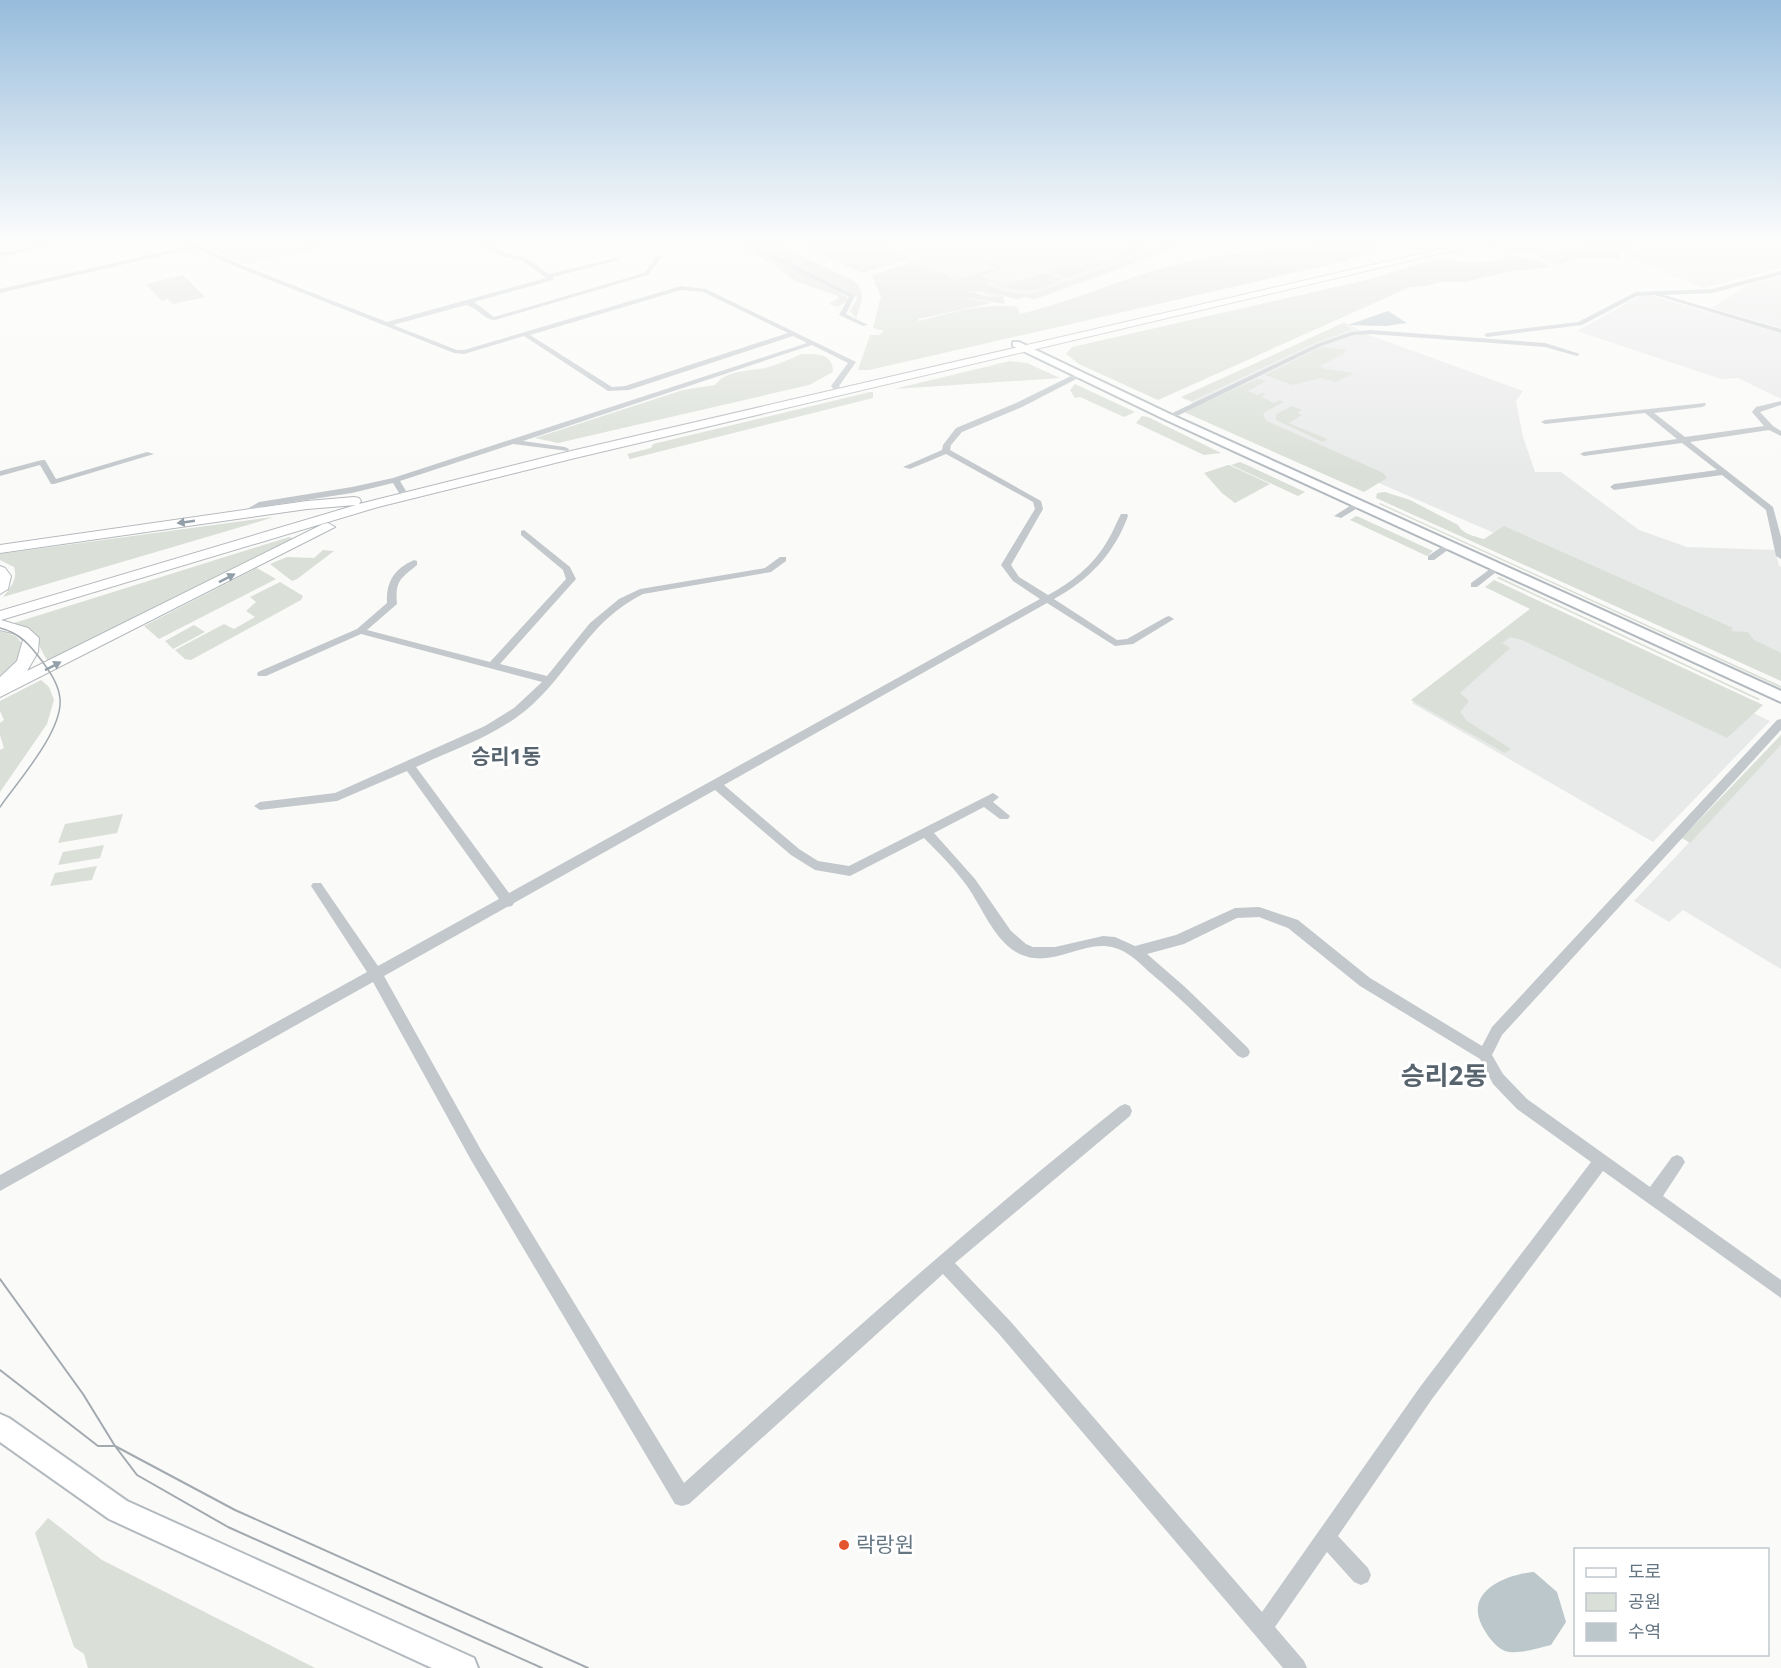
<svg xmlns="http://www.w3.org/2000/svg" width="1781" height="1668" viewBox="0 0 1781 1668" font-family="'Noto Sans','Noto Sans KR',sans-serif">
<rect width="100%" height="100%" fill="#fafaf8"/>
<path fill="#e8e9e9" d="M191,240H276L287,246L307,241L313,245L291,251L292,253L245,264Z
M855,240H1200L1034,300L1025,297L1018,300L1003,295L992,297L980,292L972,294Z
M1762,240L1781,247V268L1704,288L1626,257L1634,251L1668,241Z
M1781,276V328L1711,308L1748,285Z
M1641,295H1650L1781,333V399L1738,378L1721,379L1577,331Z
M1344,322L1372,336L1523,391L1516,401L1523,437L1535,472H1561L1639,530L1687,547L1775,550L1779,566L1781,567V657L1182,398Z
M1536,610L1770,721L1653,842L1412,703Z
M1781,745V969L1683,910L1669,922L1634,901Z"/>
<path fill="#dadfd7" d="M745,240H768L854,281C867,293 861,303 856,318L850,311L857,298L854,294Z
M790,240H872L870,242L909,259L862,273Z
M1176,240H1193L1034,299L1025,296L1017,299L982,291H964L992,297L1003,296L1005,304L922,291L874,280L872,275L914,261L956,280L995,268L972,258L970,254L1004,268L981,276L1004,286L1045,273L1061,279C1034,297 1015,291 988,281L984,283L1002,291L1029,295L1167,246Z
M1337,240H1396L1346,261L869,370H858L870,335H879L884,331L873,328L881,296L874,281L992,303L918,319V321C952,313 982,302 1017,307L1020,314C1079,300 1133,273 1192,261C1240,251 1289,252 1337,240Z
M1569,240H1580L1526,252L1480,247L1492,245L1539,247Z
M1604,240H1631L1629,242L1637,246L1619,254V259L1582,258L1556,265L1537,256Z
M736,244C756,244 826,286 847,297L848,300L838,307L831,305L830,303L839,298L836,295L797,282L773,264Z
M1136,246L1147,249L1067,278L1047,271L1070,264L1080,266L1088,263L1094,265L1122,255L1117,252Z
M1512,257L1536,259L1551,267L1506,272L1465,282H1440L1427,286L1410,287L1158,400L1079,364L1066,354L1072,347L1371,279L1423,263L1449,258C1468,267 1489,261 1512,257Z
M183,275L205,297L173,304L168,299L162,301L146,284Z
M1344,323L1351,330L1315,343L1192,401L1181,397Z
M1321,347L1346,350L1343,354L1320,366L1326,369L1354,373L1336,382L1321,378L1292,385L1265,375Z
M802,354C817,354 833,353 833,372L809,385L558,443L535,438L683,390L715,385C726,370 748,371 765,368C777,365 790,359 802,354Z
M1010,361L1027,363L1060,378L894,389Z
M1257,379L1266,381L1248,391L1257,395L1263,393L1266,394L1261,397L1274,403L1280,400L1284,402L1265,412L1263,415L1267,421L1383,473L1387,478L1364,492L1184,412Z
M1075,384L1135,412L1124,417L1080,397L1075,398L1070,390Z
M870,392H873V398L630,459L627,454L651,448L653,444Z
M1292,406L1302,410L1297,413L1302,415L1289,423L1327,439L1323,442L1276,420V414Z
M1142,416L1148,417L1221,453L1204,455L1136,423Z
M1240,462L1247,465L1305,492L1298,496L1231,465Z
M1228,465H1229L1270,484L1235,503L1222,493L1204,473Z
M1385,492L1410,500L1458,525C1462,534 1474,536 1484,539L1504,526L1733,628L1731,631L1748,632L1754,640L1781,653V681L1376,498L1377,493Z
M1380,503L1781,686V688L1379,504Z
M1356,516L1359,517L1433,551L1427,556L1350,520Z
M273,517L261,521L3,597C11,587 18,579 14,567L0,560V554Z
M289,537L292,538L289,541L49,662C31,638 46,633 11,624Z
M323,550L334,551L297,579L292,581L270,564L287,557L314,558Z
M257,568L276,579L159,639L144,626Z
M1499,577L1760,699L1758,700L1497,578Z
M1494,580L1763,705L1727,738L1522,640L1510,637L1502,643L1510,648L1460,693L1469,701L1460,712L1467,721L1511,749L1505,753L1411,700L1530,609L1485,587Z
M280,582L303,596L301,600L191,660L185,659L175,650L224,624L234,629L255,617L246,611L256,602L250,597Z
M194,625L205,632L173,649L165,641Z
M0,631L16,636L23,645L21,659L0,680Z
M41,680L49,687L54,700L47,724L0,792V750L4,748L0,735V723L4,720L0,711V701Z
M1781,735V745L1690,843L1682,838Z
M123,814L117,833L58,843L65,824Z
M104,845L100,858L58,865L63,852Z
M97,866L92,880L50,886L55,873Z
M48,1518L102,1560L315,1668H88L84,1654L74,1647L35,1533Z"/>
<path fill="#bbc7cb" d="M1388,311L1407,323L1386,326L1348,325Z
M1534,1572L1557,1592L1566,1622L1551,1645C1538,1648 1518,1655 1505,1651C1497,1648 1489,1638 1485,1631C1461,1594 1502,1575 1534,1572Z"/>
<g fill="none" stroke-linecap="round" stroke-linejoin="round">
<defs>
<path id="secondary" d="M1013,342H1019L1172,415L1781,691V702L1164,419L1013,346Z
M0,1414L9,1418L127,1501L474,1658L478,1668H432L109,1519L0,1442Z"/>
<path id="trunk" d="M1479,240H1497L571,459L378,507L1,620L28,628L39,638L38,652L27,671L323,524L328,523L335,527L0,697V677L17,661L23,640L16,634L0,630V611L356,505L307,509L0,553V545L307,501L354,497L359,498L361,501L359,504L571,451Z
M0,566L5,568L11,576L8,589L0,594Z"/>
</defs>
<use href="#secondary" stroke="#b3babf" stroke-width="4"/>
<use href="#trunk" stroke="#b4b9bd" stroke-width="2"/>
<path fill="#c3c8cc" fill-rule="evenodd" d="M63,240H75L0,257V253Z
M179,240H187L241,265L387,322L546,278L522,260L504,257L471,240H479L508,254L526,258L549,274L616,258L619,260L553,277V280L474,302L494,317L644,273L658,255L661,257L648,275L495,320C484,320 477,307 466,305L393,325L457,350H464L681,286L706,289L856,362L839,386L845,392L844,394H838L831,386L848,363L812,345L523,441L565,447L569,449L568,451L513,444L400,481L406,491L405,493H399L393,483L352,493L261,507L245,517L242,516V512L259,502L352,487L393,478L807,343L793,336L629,390L608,391L524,336L464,354L454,353L237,267L194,248L0,293V289L189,246ZM681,290L703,292L788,333L625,386L612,387L530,335Z
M331,240H342L296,253L293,251Z
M736,240H744L855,295L846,314L868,325L863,326L839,315L849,297Z
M1781,271V275L1712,293L1664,295L1781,329V333L1655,295L1637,296L1582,325L1487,337L1484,335L1487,333L1578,322L1636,292L1712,289Z
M1370,330L1545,343L1580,354L1577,356L1545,347L1370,334L1354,335L1321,346L1171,419L1164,417L1317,344L1351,332Z
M1077,373L1084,375L1022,407L962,432L951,445L950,450L1041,501L1043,509L1011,565L1019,577L1048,595C1072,582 1094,565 1108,540C1113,532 1116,523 1121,514H1127L1128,516C1114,554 1089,580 1054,599L1117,640L1127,639L1166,617L1169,616L1174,619L1133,644L1115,646L1047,603L724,785L799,849L818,861L849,866L993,793L999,797L993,802L1010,816L1008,819H1000L984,807L934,833L975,879L1011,931L1026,944L1033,947H1055L1103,936L1115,937L1135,946L1176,935L1235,908L1259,907L1298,920L1370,978L1482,1046L1492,1027L1777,720L1781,719V730L1502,1035L1492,1055L1503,1074L1527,1099L1650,1187L1672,1157L1677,1155L1682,1157L1685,1162L1682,1167L1663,1196L1781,1280V1298L1603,1171L1432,1399L1338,1536L1368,1568L1371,1575L1368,1582L1361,1585L1354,1582L1327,1552L1275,1627L1304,1661L1307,1668H1283L999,1334L943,1274L689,1504L682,1506L675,1504L471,1160L373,982L0,1191V1175L367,972L313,889L311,886L313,883H321L378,966L499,899L407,771L337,801L260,810L254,806L260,802L335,793L485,726L514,708L542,682L361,634L266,676H258L257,674L258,672L357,629L387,603C386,582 394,569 414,560L417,561V565C400,579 395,581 397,604L367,630L490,662L566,579L563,570L521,535V531L524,530L570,567L576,579L500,664L547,676L590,623L619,599L640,589L765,568L780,557H786V561L771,572L643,594C589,621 574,666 533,704C501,734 455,749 416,767L509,893L1040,599L1013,581L1001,565L1035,509L1033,502L946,454L910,469L903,467L942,450L943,445L956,428L1016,403ZM715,790L791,855L815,870L850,876L924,838C939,853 955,869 967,886C982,907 993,938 1016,952C1051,972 1082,938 1115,948C1127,951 1139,962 1148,971C1180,997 1209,1027 1238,1056L1243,1058L1248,1056L1250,1052L1248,1048L1185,987L1147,954L1184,944L1237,918L1259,917L1288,928L1360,986L1480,1059L1493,1084L1517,1109L1591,1162L1420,1387L1262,1612L1011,1322L955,1263L1130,1116L1132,1111L1130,1106L1125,1104L1120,1106C969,1226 827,1354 684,1483L481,1150L384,976L507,907L512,906L514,903Z
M1781,401V405L1760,412L1773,426L1781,431V436L1769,430L1690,442L1773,507L1781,537V559L1776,556L1766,510L1722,475L1614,490L1610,487L1614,484L1717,470L1682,443L1584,456L1580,454L1584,452L1677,439L1645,413L1545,424L1541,422L1545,420L1705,403L1706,405L1702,407L1654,413L1685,437L1764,426L1752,412L1756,407Z
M147,452L154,454L54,484H51L40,465L0,476V471L42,460H45L56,479Z
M1358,501L1362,504L1361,506L1341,518L1334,516Z
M1449,542L1453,545L1452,547L1434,560H1428V556Z
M1497,564L1500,565V569L1477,587H1471V583Z"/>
<use href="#secondary" fill="#fff" fill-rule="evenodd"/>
<use href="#trunk" fill="#fff" fill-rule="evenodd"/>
<path stroke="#a2aab0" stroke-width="1.5" d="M0,628C20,633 30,645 42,661C50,672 59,685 60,699C63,731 18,781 0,807"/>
<path stroke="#a2aab0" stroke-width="2" d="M0,1279L83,1394L115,1446L137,1475L228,1527L542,1668
M0,1370L98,1446H115L235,1510L588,1668"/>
</g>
<defs><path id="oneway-solid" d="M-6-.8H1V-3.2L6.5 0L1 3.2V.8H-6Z" transform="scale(1.5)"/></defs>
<g fill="#939fa8">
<use href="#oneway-solid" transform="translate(186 522) rotate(172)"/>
<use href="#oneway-solid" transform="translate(227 578) rotate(-27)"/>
<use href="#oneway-solid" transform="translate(53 666) rotate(-27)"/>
</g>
<linearGradient id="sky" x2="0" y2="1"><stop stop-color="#96bcdc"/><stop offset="0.51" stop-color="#fdfdfc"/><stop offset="1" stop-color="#fdfdfc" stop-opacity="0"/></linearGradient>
<rect width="1781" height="474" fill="url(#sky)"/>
<circle fill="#e4572e" stroke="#fff" stroke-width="2" cx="844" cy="1545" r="6"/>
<g text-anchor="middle" stroke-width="6" stroke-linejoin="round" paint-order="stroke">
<g font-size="21" font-weight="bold" fill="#57646e" stroke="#fff">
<text x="506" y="764">승리1동</text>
</g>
<g font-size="21" fill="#657683" stroke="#fff" text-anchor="start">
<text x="856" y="1552">락랑원</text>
</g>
<g font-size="26" font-weight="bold" fill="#57646e" stroke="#fff">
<text x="1444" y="1085">승리2동</text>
</g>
</g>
<rect x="1574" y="1548" width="195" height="108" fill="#ffffff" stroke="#c1c8cd" stroke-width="1.5"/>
<rect x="1586" y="1568" width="30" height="9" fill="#ffffff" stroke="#c1c8cd" stroke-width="1.5"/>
<text x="1628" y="1578" font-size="18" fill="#657683">도로</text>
<rect x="1586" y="1593" width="30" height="18" fill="#dadfd7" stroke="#c1c8cd" stroke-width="1.5"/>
<text x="1628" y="1608" font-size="18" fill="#657683">공원</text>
<rect x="1586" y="1623" width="30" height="18" fill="#bbc7cb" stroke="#c1c8cd" stroke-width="1.5"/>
<text x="1628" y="1638" font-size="18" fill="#657683">수역</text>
</svg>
